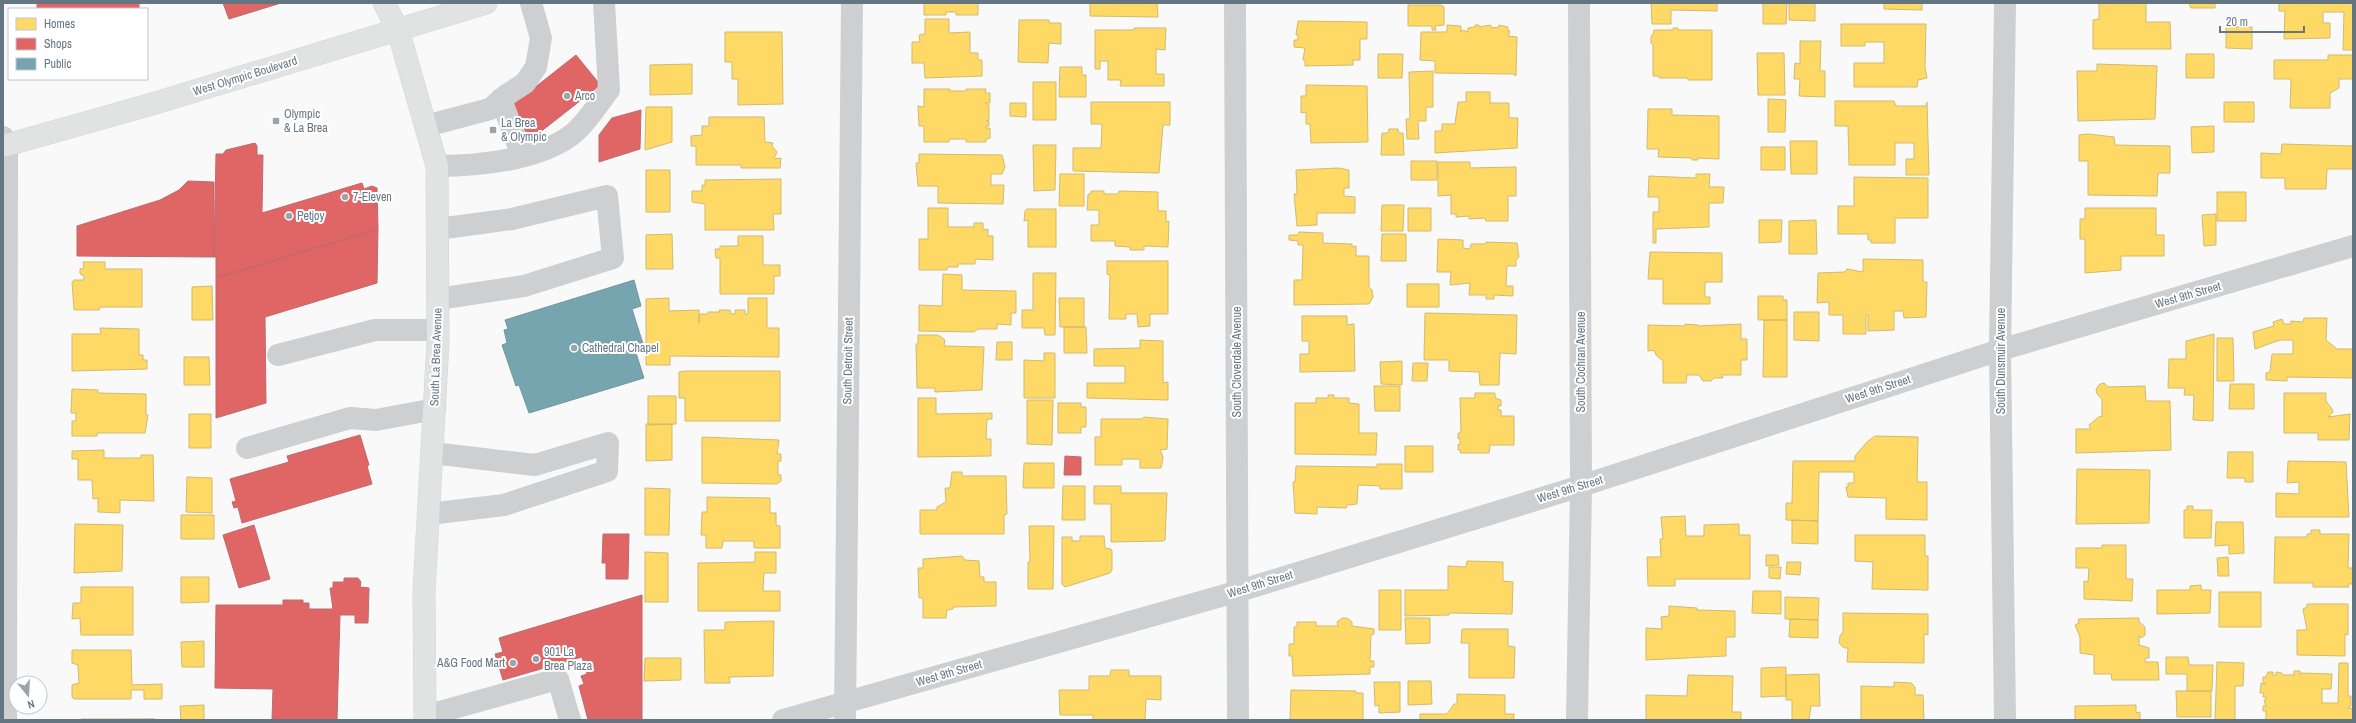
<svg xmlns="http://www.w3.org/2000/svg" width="2356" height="723" viewBox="0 0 2356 723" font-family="'Archivo Narrow',sans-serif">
<rect width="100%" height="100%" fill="#f9f9f9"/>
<path fill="#ffd966" stroke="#d1bb6f" d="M924,3H978V15H956V12H946V15H924Z
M1090,3H1157L1158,17L1090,16Z
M1651,3H1717V11L1671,10V24H1652Z
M1763,3H1787L1786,24H1763Z
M1789,3H1815V21L1789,20Z
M1884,3H1922V10L1884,9Z
M2099,3H2146V22H2170L2171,49H2093V20L2099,19Z
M2189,3H2215V8H2191Z
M2279,3H2353V50H2343L2344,12H2323V23H2330V38L2284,39L2285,11H2279Z
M1408,5H1441L1444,7V25L1435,26L1436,30H1432V26H1408Z
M925,19H949V33L970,32V53H978V60H982V76L925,78L924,63H912V42H920L919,35L925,34Z
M1019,20H1049V23H1061V44L1049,43L1048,63L1018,62Z
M1298,21L1367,22V39H1360V60H1353V65L1305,66V60H1303L1305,48L1294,47V40H1298V35H1296Z
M1841,24H1926L1925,67L1927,78L1918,80L1917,87H1854V63H1884V42H1865V46H1841Z
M1447,25L1461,26V32L1463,30L1468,32V28L1475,27V25H1479V27L1491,25V28L1499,27V25L1508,27V31H1510L1508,36L1517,37L1516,76L1513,74L1435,73V61L1420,60L1421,32H1447Z
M2226,27H2252V49L2226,48Z
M1134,28H1166L1165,50L1156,49V74H1164V86H1120L1121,80H1108V61H1100V69H1095V30H1134Z
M1673,28H1678V30H1712V80H1688V78H1659V76H1653V45L1651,43V36L1653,34L1654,30H1673Z
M725,32H782L783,104L738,105V79H732V62H725Z
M1800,41H1821L1820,71H1825V97L1799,96L1800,79H1794L1795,63L1800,64Z
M1757,53H1784L1785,95H1758Z
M1378,54H1403L1402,78H1378Z
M2186,54H2214V78H2186Z
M2328,55H2353V79H2339V88L2330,93V108H2290L2291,79H2274V60H2328Z
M692,64V94L650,95V65Z
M2097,64L2157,66L2155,119L2078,121L2077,71H2097Z
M1060,67H1082V75H1086V97H1059Z
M1433,71V107H1426V121H1418L1419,139H1407L1406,119H1410L1409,72Z
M1033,82H1056V120H1033Z
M1306,85L1367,86L1368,142L1311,143L1310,124H1306V112L1301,113V96H1306Z
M924,89H950V91H966V89H986L985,93H990V103H985L989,105V120L986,121H989V126H986V128H990V138L986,139V142H966V139H949V142H924V126H919L918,106L924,107Z
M1466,92H1490V103H1509V118H1518L1517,148L1435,153V131H1442V124H1455L1458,102H1466Z
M1768,99L1786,100L1785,132H1768Z
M1835,101H1894L1896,106H1926L1927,102L1929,175H1906V159H1914V143H1895V165H1849L1848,126H1835Z
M1091,102H1170V125H1163L1159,173L1073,171V148H1101L1102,124H1091Z
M2224,102H2254V122H2224Z
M1010,103H1026V117L1010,116Z
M646,107H672V142L645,150Z
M1648,109H1672V115L1719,116V159L1698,158V160H1692V158L1658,157L1659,149H1647Z
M709,117H764L765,142L773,143L772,146L777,152L774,159L781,158L780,168H741V165H696V146H691V136L702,135V126H709Z
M2214,126V152L2192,153L2191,127Z
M1389,129H1398L1399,133H1403L1404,155H1381L1382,133H1388Z
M2088,134L2114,137L2115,145L2170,146V173H2158L2157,196L2088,195V161H2079V135Z
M1790,141H1817V174H1791Z
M2282,144L2353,146V169H2327L2326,189H2285V178H2261V153L2281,154Z
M1033,145H1056L1055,190L1034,191Z
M1761,147H1785V170H1761Z
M919,154L1002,155L1005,167L1002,174H991V185H1004L1003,204L938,203V186H918L916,163H919Z
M1411,161H1437V180H1411Z
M1438,162H1470V168L1516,167V196H1508V221H1486L1485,218L1469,219V216L1456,217V214H1451V195L1438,196Z
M1338,168L1349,170V188H1344V196L1355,197V213H1317V225L1297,226L1294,194H1297L1296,170Z
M646,170H670V212H646Z
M1060,174H1084V206H1059Z
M1696,174H1710L1709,187H1724L1723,203H1709V227L1656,229V243H1653V212H1659V197H1648L1649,176L1696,178Z
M1854,177L1928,178V218H1895V243H1871V240H1868V234H1838V206H1854Z
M781,179V214H773L774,230H705V204L692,202V191H702V185H705V180Z
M1091,191H1104V194H1118L1119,191L1158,192V211H1166V222L1169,221L1168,247L1144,246V250H1130V247L1115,246V241H1091V225H1099V210H1087L1088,194H1091Z
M2217,192H2246V221H2217Z
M1382,205H1404L1403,231H1381Z
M928,208H948V227H974V223H983V230L988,229V236H993V260L975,259V264H958V267H947V270H919V239H928Z
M1408,208H1431V231H1408Z
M2085,208H2156V235H2164V256H2121V270L2085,273V239H2080V219H2085Z
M1027,209H1056V247H1028V220L1024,221L1025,211Z
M2216,214V245L2204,246L2202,215Z
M1759,220H1782L1781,242L1759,243Z
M1816,220L1817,254H1789V221Z
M1299,232L1323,233V243L1352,244V247L1356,246V256H1369V287L1372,290L1373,297L1369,304L1294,305V280H1302L1303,245H1298V241L1289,240V235H1298Z
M672,234L673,269H646V235Z
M1382,234H1406V261H1381Z
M738,236H763V265H780V276H774V294H720V258H716L715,249H720V246H738Z
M1438,239L1463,240V248L1470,249L1471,244H1486V242L1517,243L1519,257L1516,260V266H1507L1506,286H1513V296L1494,295V299H1486V295H1469L1470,283L1450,285L1451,272H1437Z
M1650,252L1722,253V282H1705V297H1710V304H1663V279H1648Z
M1863,259L1923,260V282H1927L1926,317L1904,318L1903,311H1894V330L1868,331V315H1866V334H1843V315H1829V302L1817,303L1818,273L1845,272L1847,269L1863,272Z
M1107,261H1168V314H1150V326L1138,327L1137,314H1126V319H1109L1110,275L1107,274Z
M83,262H105V269H142V307H100L99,310H74L72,282L74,280H84V276L80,274V269L84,268Z
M1033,273H1056L1055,335H1045L1044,328H1022V310H1033Z
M943,274L962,275V290L1016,291V313H1011V325L997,324V329H978L974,332L919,331V305L942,306Z
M1407,284H1439V307H1407Z
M212,286L213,320H192V287Z
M1758,296H1783V300H1787V320H1758Z
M669,298V311L699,310V323L700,314H708V312H720L719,310H730L731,314H735V310H745V314H748V298H767V328H779V357L670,356V365H646V299Z
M1059,298H1084V327H1060Z
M1794,312H1819V341L1794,340Z
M1425,313L1517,315L1516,354L1500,353L1499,385H1480L1479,372L1449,371V360H1424Z
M1302,316H1347V325L1354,324L1355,371L1300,372V354H1309V341H1302Z
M2304,318H2327L2326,340L2337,349H2353V378L2287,377V381L2266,380V373L2270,372L2272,354H2293V340H2280L2255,349L2253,332L2274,326L2273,322L2282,319L2284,324H2291V321L2303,322Z
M1764,320H1787V377H1763Z
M1685,324L1698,325V326L1741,324V339H1747V360H1741V375H1722L1723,378H1714L1711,381H1703L1699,375H1687L1686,383H1663V361L1656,355L1654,350L1648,351V325L1685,326Z
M1064,327H1086L1087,353H1064Z
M100,328L139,329V355H143V360H147V369L72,371V334H101Z
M2214,334L2213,421L2193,420L2194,395H2184L2185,388H2168L2169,359H2186V341Z
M918,335H938L945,340L944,346L984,347L982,390L935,392V388H917L916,344H918Z
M2217,338H2233L2234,381H2217Z
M1140,340L1163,341V383L1168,382V400L1087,398V383H1125V366H1094V349L1140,348Z
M997,342H1012V360H996Z
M1044,353H1055V398H1024V360L1044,361Z
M184,357H209L210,385H184Z
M1402,361V385L1381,384L1380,362Z
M1413,363H1428L1427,381H1412Z
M686,371H780V421H685V398H679V372Z
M2104,383L2108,387L2145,386L2146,401H2170L2171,450L2076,453V429H2091L2089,425L2100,416L2102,417V399L2097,394L2096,389L2100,384Z
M2230,384H2254V409H2229Z
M1374,386H1400V411H1375Z
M72,389L98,390V393L146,394V415H148L145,433H97V436H72V421H76V413H71Z
M1475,393H1495V398L1501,400V406H1498V410H1501V416H1514V445H1490L1489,453H1460L1461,450H1458V444L1460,445V438L1458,439V433H1461L1460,398H1475Z
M2284,393H2326V401L2332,409L2333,412L2328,417L2350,414L2349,440H2318V433H2284Z
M1328,395H1334V398H1349V403L1359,404V433H1377L1376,455L1295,454V403H1316V398H1328Z
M648,396H676V424L648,425Z
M918,398H936V414L992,413V419H987L986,439H991V456L918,457Z
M1027,400H1053L1052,445L1027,444Z
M1058,403H1081V407H1086V427H1081V433H1058Z
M189,414H211V448H189Z
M1144,417L1168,419L1167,449L1160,450L1163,457L1161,468H1140V459H1122V465H1095V437H1101V419H1142Z
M646,424H672V460L646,461Z
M1875,436L1918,437L1917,482H1927V520L1886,519V498L1848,497L1846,487H1848V483H1854V472H1819L1818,521L1786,520V503H1792L1793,461H1855V456L1867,442Z
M702,437L779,440L777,454H781V461H778V475H781V481L777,484L702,483Z
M1405,446H1433V472H1405Z
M104,450V458H141V455H153L154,501L120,500V513L98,512V498L93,499L92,480H78V459H72V451Z
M2228,452H2253V482H2245V478H2227Z
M2288,461L2346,462L2349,517H2276V493L2299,494V482L2287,483Z
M1024,463H1054V488H1023Z
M1377,464H1402V489H1380V486L1358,485L1357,504L1347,505L1346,508L1317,507V514L1295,513L1293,482H1295L1296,466L1377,467Z
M2077,469L2150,470L2149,523L2076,524Z
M952,472H962V476H1006L1007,514L1004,515V534H920V510H937V507L946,502L945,488H950Z
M187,477L212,478V513L186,512Z
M1063,486H1085V520H1062Z
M1094,486H1121V493H1167L1165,540L1163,541L1111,542V504H1094Z
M645,488L670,489L669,535H645Z
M707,497L770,498V513H776V525L780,526V548H754V541H723L722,548H706V535H701L702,512H707Z
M2187,506H2193V510H2212L2211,538H2184V510H2187Z
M181,515H214V539H181Z
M1685,516L1686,536H1704V525L1739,524V535H1750V579H1675V586H1648L1647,557H1661L1660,539H1663L1661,517Z
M1792,520L1818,521V544L1792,543Z
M2216,522H2243L2244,553L2229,554V545L2215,546Z
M75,524L123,525L122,571L74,573Z
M1029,526H1054L1053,589H1028V562H1030Z
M2311,530H2320V534H2349L2348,568H2353V584H2348L2349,587H2313V583H2274L2275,537H2307V534H2311Z
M1855,535H1925V556H1928V590L1872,589L1873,562L1855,561Z
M1080,536H1104L1105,548L1111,549L1112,551V570L1110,573L1065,587L1062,584V537H1072V541H1080Z
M2102,545H2126V579H2133L2132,601L2084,599V581L2088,582L2089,568H2076V548H2102Z
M645,552L668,553V602H645Z
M755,552H776V573H764L763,591H780V611H698V563L755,562Z
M1766,555H1778L1779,565L1766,566Z
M962,556L965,560L979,561L980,577H984V582H996V606L953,607V609L947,610L946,618H923V598H919L918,568H923V559Z
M2228,557L2229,576H2218L2217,558Z
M1467,561L1503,562V581L1513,582L1512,614L1449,613V615L1405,616V590H1448V566L1466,567Z
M1787,562H1801L1800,575L1786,574Z
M1769,567H1781L1780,579L1769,578Z
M181,577H209V602L181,603Z
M2201,585V590H2211L2210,613L2157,614V590H2190V586Z
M81,587H133V635H81L80,618L72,619L73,603H81Z
M1379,590H1401V630H1379Z
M1753,591H1781V614L1752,613Z
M2219,592H2261V627H2219Z
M1785,597L1819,598L1818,620L1785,619Z
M2307,604H2348V635L2345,634V656L2297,655V630H2307L2303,609L2307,607Z
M1669,606L1697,608V610L1735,611V637H1726V656L1646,660V628L1662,629L1661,617L1669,616Z
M1843,613L1928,614V635L1924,634V663L1847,662L1848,648H1844L1839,643L1840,636L1843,632Z
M1342,618H1347L1352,622V626L1374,629V634L1371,635L1370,661H1374V667H1370V674L1293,676L1292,656H1289V644H1294V627H1297V622H1316V626H1338L1337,622Z
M1405,618H1430V643L1406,644Z
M2139,618V622L2145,627V635L2141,638L2139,636V645L2149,648V658H2145V662H2158L2159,680H2112L2111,674H2094V655L2080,653V637L2075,625L2079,623L2078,619Z
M1790,619L1818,620V638L1789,637Z
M774,621L773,676L729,677L730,683H705L704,630H725V622Z
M1462,629H1508V646L1515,647L1514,678H1469V643H1461Z
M204,641V667H182L181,642Z
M72,650H131L132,685L162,684V699H144V690H131V699H74L72,697V685L79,683L78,665L72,663Z
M2166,657H2188L2189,665H2213L2212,691H2187V674H2166Z
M645,658H681V680L644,681Z
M2217,662L2244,663L2243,686H2235V720H2215Z
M2339,663H2348V696H2351V706L2348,708L2353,709V720H2263L2266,719V711H2263V706H2266L2264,700H2266V697H2263L2264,693H2260L2261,683L2266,684L2263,682V677H2266L2268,672H2273V675H2276V672L2282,673V675H2294V671H2300V675L2301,673L2332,674L2331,689H2322V703H2338Z
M1786,667V696L1761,697V668Z
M1111,670H1129V676H1161V700L1146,699L1145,720H1093V715H1060L1059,690H1089V676H1110Z
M1819,674L1820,706H1811L1809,720H1792V700H1786V675Z
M1688,675L1733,676L1732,712H1741V720H1646V695L1687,696Z
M1408,681H1431L1432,704L1408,705Z
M1374,682H1400V712L1379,713V705L1375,706Z
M1894,682L1911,683L1915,687V695H1923L1924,720H1861V686L1894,687Z
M1291,690L1356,691V693H1363V720H1290Z
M2176,691H2211V717H2177Z
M1457,694L1505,695V714H1514V720H1420V714H1447L1454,704H1457Z
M204,705V720H181L180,706Z
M2136,705V713L2140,712V720H2075V706Z
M81,719H155L81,720Z"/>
<path fill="#e06666" stroke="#bb6b6f" d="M37,3H139V9H37Z
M223,3H281L229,19Z
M576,55L598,82L599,86L534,137H530L510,111V107Z
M641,110L640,149L599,162V135L612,118Z
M255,143L257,146V155H263L262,213L362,183L364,189L372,186L377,188L378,229L216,278V257H214L216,154H223L226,150Z
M188,181L214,182V257L77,256V226L160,200L179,190Z
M378,229L377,283L265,317L266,403L216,418V278Z
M360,435L369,465L367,466L372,484L242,523L238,507L234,508L232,502L236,501L230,479L289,462L287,456Z
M1065,456L1081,457V475H1064Z
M254,525L270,579L239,588L223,535Z
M603,534H629L628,579H606V563H602Z
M344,578H358L361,582L360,587L369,588L368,623H355V615H340L337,720H272L273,689L215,688L216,605H283V600H303V603H309V609H333L330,588H333V582H344Z
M642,595V720H588L579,686L584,684L581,676L587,674L582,657L503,680L495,654L503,652L499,638Z"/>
<path fill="#76a5af" stroke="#7197a2" d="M634,280L641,306L632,309L644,347L635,350L644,378L529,413L519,385L516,386L502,345L507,343L504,330L508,329L505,320Z"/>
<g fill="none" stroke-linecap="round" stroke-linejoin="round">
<defs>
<path id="major" d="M384,3L398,30L437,166L438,342L424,591L425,720
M3,146L152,104L486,3"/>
</defs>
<use href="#major" stroke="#d5d6d7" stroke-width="23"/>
<path stroke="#cecfd0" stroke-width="22" d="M1235,3L1238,720
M501,99L522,156
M426,126L490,109L505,96L525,83L536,67L541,38L531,3
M3,137L7,145L6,720
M437,166C479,166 541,160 574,133C588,121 598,104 609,90L604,3
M438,229L512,219L607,196L613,258L524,286L438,299
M278,355L375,330H438
M247,448L350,418L376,420L435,409
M429,514L504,505L607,471L608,443L535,465L432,453
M425,716L558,679L570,720
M783,720L1239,591L1581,486L2000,350L2353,246
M845,720L852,3
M1577,720L1581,486L1579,3
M2005,720L2000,350L2005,3"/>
<use href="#major" stroke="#e1e2e2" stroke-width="22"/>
</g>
<g fill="#99a4ac" stroke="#fff" stroke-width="1.5">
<circle cx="567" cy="96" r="4"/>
<rect x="272" y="117" width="8" height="8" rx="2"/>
<rect x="489" y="126" width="8" height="8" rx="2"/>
<circle cx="345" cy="197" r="4"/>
<circle cx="289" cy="216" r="4"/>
<circle cx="574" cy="348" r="4"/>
<circle cx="536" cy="659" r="4"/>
<circle cx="513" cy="663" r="4"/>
</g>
<g text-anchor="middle" stroke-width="4" stroke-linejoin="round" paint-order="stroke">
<g font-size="12" fill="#657683" stroke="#fff">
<text transform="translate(245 76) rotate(-17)" y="4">West Olympic Boulevard</text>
<text transform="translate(2188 295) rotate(-16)" y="4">West 9th Street</text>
<text transform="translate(436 357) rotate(-88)" y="4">South La Brea Avenue</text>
<text transform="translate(848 361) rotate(-89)" y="4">South Detroit Street</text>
<text transform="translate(2001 361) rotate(-90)" y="4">South Dunsmuir Avenue</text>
<text transform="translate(1237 362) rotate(-90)" y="4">South Cloverdale Avenue</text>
<text transform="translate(1581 362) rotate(-90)" y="4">South Cochran Avenue</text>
<text transform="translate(1878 389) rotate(-18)" y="4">West 9th Street</text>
<text transform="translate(1570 489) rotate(-17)" y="4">West 9th Street</text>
<text transform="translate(1260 584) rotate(-17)" y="4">West 9th Street</text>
<text transform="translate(949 673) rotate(-16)" y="4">West 9th Street</text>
</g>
<g font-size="12" fill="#657683" stroke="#fff" text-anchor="start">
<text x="575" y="100">Arco</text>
<text x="284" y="118">Olympic<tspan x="284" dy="14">&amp; La Brea</tspan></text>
<text x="501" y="127">La Brea<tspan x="501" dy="14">&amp; Olympic</tspan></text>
<text x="353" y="201">7-Eleven</text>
<text x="297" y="220">Petjoy</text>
<text x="582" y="352">Cathedral Chapel</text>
<text x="544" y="656">901 La<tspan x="544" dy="14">Brea Plaza</tspan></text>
<text x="505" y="667" text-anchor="end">A&amp;G Food Mart</text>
</g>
</g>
<rect width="2356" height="723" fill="none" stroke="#657683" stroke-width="8"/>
<rect x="8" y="8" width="140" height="72" fill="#ffffff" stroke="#c1c8cd"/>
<rect x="16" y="18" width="20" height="12" fill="#ffd966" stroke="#c1c8cd"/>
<text x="44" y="28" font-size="12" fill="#657683">Homes</text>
<rect x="16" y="38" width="20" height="12" fill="#e06666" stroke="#c1c8cd"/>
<text x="44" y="48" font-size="12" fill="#657683">Shops</text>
<rect x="16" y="58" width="20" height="12" fill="#76a5af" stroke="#c1c8cd"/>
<text x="44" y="68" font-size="12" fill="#657683">Public</text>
<g transform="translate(28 695) rotate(162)"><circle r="19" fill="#ffffff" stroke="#c1c8cd"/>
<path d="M0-3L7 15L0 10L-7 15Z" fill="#99a4ac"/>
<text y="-6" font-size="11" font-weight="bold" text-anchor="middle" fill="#657683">N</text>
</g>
<path d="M2220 26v6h84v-6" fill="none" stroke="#657683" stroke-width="2"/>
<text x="2226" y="26" font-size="12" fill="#657683" stroke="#ffffff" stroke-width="3" paint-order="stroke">20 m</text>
</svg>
